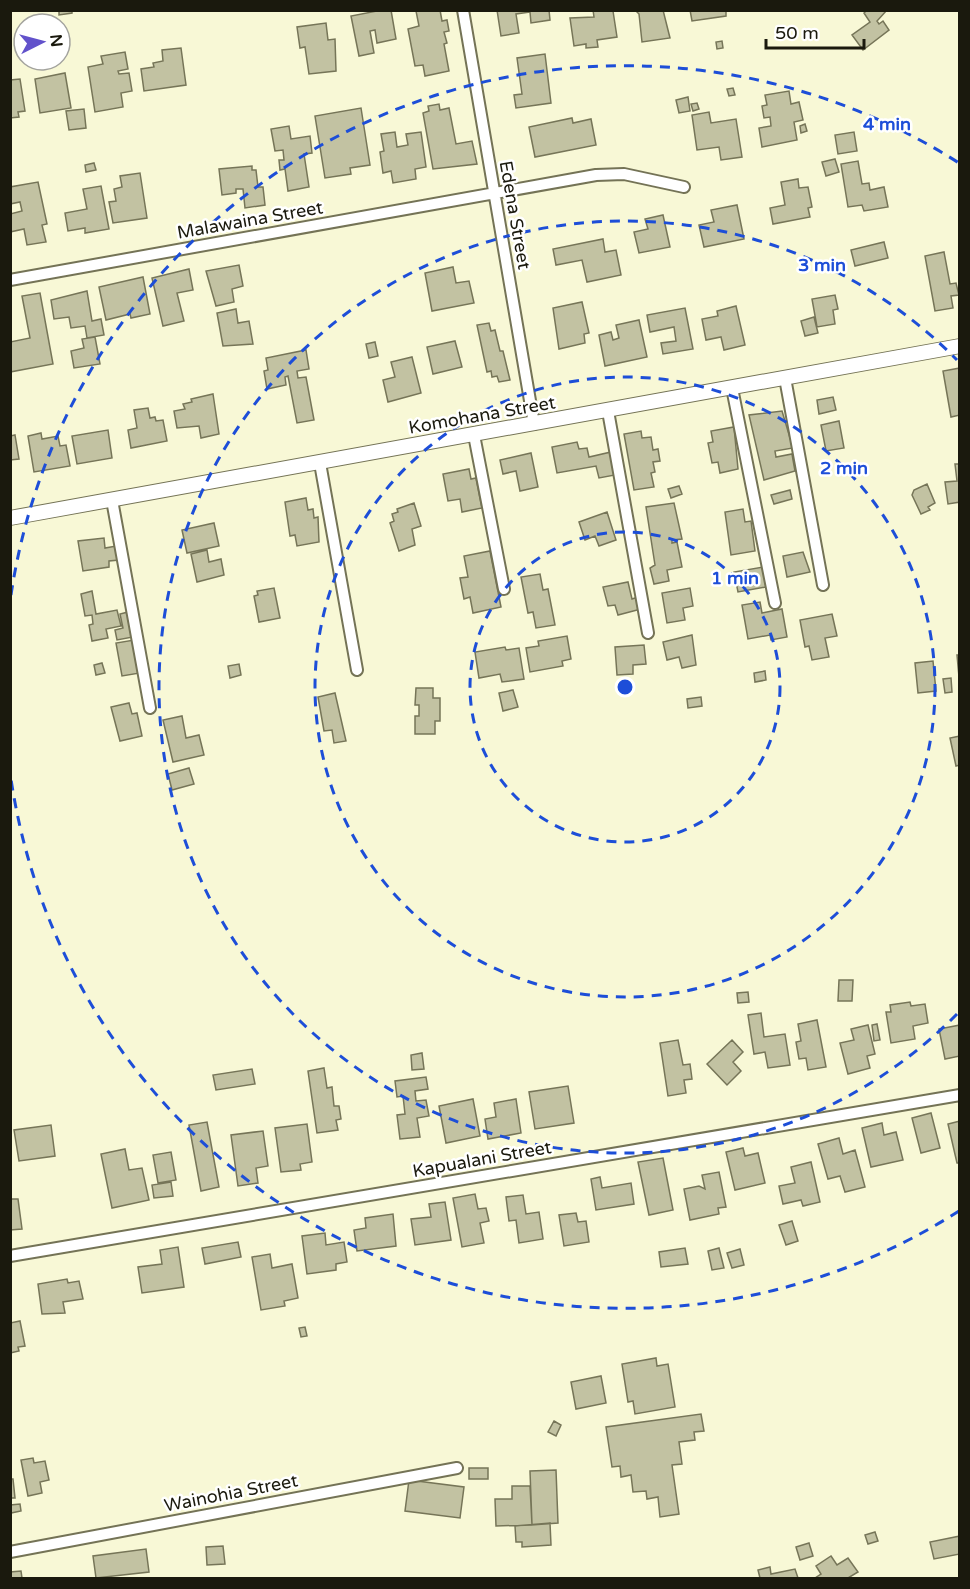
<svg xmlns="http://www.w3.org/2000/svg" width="970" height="1589" viewBox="0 0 970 1589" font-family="'Varela Round',sans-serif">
<rect width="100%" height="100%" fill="#f8f8d6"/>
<path fill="#c2c2a2" stroke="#767558" stroke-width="1.5" d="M59,10H72V13L59,15Z
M382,10H391L396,39L377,43L375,30L370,31L374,53L359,56L351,16Z
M440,10L442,21L447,20L449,31L444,32L447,43L444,44L449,71L425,76L423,65L415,66L408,29L419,26L416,11Z
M497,10H549L550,20L531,23L530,12L516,14L519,33L501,36Z
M593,10H615L613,11L617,37L597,40L598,47L586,48V44L574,46L570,18L594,17Z
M635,10H663L670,38L642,42L639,14Z
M690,10H726V16L692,21Z
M867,10H887L877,21L879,24L883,21L889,30L863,50L852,35L870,22L864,13Z
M326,23L328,40L335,39L336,71L309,74L305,47L300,48L297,27Z
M722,41L723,48L717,49L716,42Z
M181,48L186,85L144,91L141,69L154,67L153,63L163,61L162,50Z
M125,52L128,69L118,71L119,74L129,73L132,91L121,93L123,107L95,112L88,67L103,64L101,56Z
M545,54L551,103L516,108L514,95L522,94L517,58Z
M65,73L71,108L40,113L35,79Z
M20,79L25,111L18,112L19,117L10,118V80Z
M733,88L735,95L729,96L727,89Z
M789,91L791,104L799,102L803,120L794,122L797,140L762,147L759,128L771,126L770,117L764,118L762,106L767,105L765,95Z
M688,97L690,111L679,113L676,100Z
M697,103L699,109L693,111L691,104Z
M439,104L440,110L449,108L456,144L472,141L477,164L433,169L423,113L429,111L428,106Z
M361,108L370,165L350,168L351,174L325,178L315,116Z
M84,109L86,128L69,130L66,111Z
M709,112L711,123L736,119L742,157L721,160L719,147L697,150L692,115Z
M572,118L573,123L591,119L596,145L535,157L529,127Z
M805,124L807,131L801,133L800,126Z
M289,126L291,139L310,136L312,153L304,154L309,187L288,191L285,169L280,170L279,160H284L283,150L275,151L271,129Z
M395,132L397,147L408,145L406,134L421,132L426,167L415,169L416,179L393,183L391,171L383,173L380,152L384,151L381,134Z
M854,132L857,151L838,154L835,135Z
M835,159L839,172L826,176L822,162Z
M858,161L862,184L869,183L870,190L884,187L888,207L864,211L862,205L848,207L841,164Z
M94,163L96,170L86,172L85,165Z
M252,166V170H256L258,187H263L265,205L245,208L243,189H236V193L222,195L219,169Z
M140,173L147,218L113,223L109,202L116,201L114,189L122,187L120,176Z
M798,179L799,188L808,187L812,207L808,208L810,217L773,224L770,208L785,205L781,182Z
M38,182L47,224L42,225L46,242L27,245L24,229L10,232V214L22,211L20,202L10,204V187Z
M101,186L109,229L85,233V228L68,231L65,213L87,209L83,189Z
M737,205L744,239L704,247L699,225L714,222L711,210Z
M663,215L670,247L639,253L634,232L648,229L645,219Z
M603,239L605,252L616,250L621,275L587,282L582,260L556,265L553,249Z
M884,242L888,258L855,266L851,250Z
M944,252L950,284L956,283L959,295L951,296L953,308L935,311L925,256Z
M239,265L243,286L232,289L234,302L216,306L206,271Z
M453,267L456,283L469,281L474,303L432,311L425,273Z
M189,269L193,290L177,293L184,321L163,326L152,278Z
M143,277L150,314L131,318L130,314L106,320L99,287Z
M87,291L92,321L101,319L104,335L87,338L85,326L71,328L69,317L54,319L51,300Z
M40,293L53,364L10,372V342L30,338L22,296Z
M835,295L838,309L833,310L835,324L817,327L812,299Z
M582,302L589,333L584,334L585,343L559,349L553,308Z
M736,306L745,345L724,350L721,337L706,340L702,319L718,316L717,311Z
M685,308L693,349L663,354L661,343L676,341L674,327L650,332L647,315Z
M236,309L238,323L249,321L253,344L223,346L217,313Z
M814,317L818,333L805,336L801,321Z
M639,320L647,357L605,366L599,335L611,332L613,340L619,338L616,325Z
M489,323L491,331L495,330L500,351H503L510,380L499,382L497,376L492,377L491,371L487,372L477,325Z
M95,337L100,364L74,368L71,351L84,348L82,339Z
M455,341L462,367L433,374L427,347Z
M375,342L378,356L369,358L366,344Z
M306,350L309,369L297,371L298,378L306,377L314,420L297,423L288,376L285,377L286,385L267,389L264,371L268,370L266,358Z
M412,357L421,393L388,402L383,380L395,377L391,362Z
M960,368V415L951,417L943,371Z
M213,394L219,434L201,438L199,426L177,428L174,411L185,409L183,404L192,402L191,399Z
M833,397L836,410L819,414L817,400Z
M148,408L150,418L155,417L156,421L163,420L167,441L131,448L128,430L137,428L134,410Z
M782,411L793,448L775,451L776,457L792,454L795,471L764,480L749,415Z
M839,421L844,448L826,451L821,425Z
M734,427L738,469L720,473L718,462L712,463L708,443L713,442L711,431Z
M108,430L112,458L77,464L72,436Z
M641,431L642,438L651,437L653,450L658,449L660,461L653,462L655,472L651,473L654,487L634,490L624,434Z
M41,433L42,439L58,436L60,446L66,445L70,466L34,472L28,436Z
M15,435L19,459L10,460V436Z
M577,442L579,449L587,448L589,457L611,452L615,475L599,478L596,466L557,473L552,447Z
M531,453L538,487L520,491L516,471L503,474L500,460Z
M955,464H960V502L948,504L945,482L957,481Z
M469,469L471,479L476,478L482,508L462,512L460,499L448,501L443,474Z
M927,484L935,503L928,507L930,510L921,514L912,495L914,490Z
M679,486L682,494L671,498L668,489Z
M790,490L792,499L774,504L771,495Z
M306,498L308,510L313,509L314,518L318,517L319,542L297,546L295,535L290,536L285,502Z
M414,503L421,526L412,529L415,545L399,551L390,523L394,521L392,514L398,512L397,509Z
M674,503L682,539L672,540V543L677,542L682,567L667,570L669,581L654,584L650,568L655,565L646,507Z
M743,509L745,522L751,521L755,551L731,555L725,512Z
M607,512L616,540L599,546L595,536L585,540L579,522Z
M214,523L219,546L187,553L182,530Z
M104,538L105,548L116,546L119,560L109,561V567L83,571L78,541Z
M207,550L209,562L221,559L224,575L197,582L191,554Z
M490,551L501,607L473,613L470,597L464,599L460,578L468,577L464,556Z
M803,552L810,572L787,577L783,556Z
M763,567L766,587L738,592L734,572Z
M540,574L543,590L548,589L555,625L536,628L533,612L528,613L521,577Z
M628,582L632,599L638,597L641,609L618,615L615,605L608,606L603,587Z
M274,588L280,618L259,622L254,596L258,595L257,591Z
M690,588L693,606L683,608L685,620L667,623L662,593Z
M92,591L96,614L117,610L121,626L106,629L108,638L92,641L89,625L93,624L92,615L85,616L81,594Z
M760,602L762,613L782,609L787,637L771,640L770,635L748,639L742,605Z
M128,612L133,637L117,640L115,630L123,628L120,614Z
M832,614L837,636L825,638L829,657L812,660L809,646L805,647L800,620Z
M692,635L696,665L682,668L679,657L667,660L663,642Z
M567,636L571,659L562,661L563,666L530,672L526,648L539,646L538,641Z
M134,640L140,673L122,676L116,643Z
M644,645L646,664L633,665V674L617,675L615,647Z
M505,647L506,650L519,648L524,679L502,682L500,674L479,678L475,652Z
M957,655H960V688Z
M933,661L936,691L918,693L915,663Z
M102,663L105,673L96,675L94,665Z
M239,664L241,675L230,678L228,666Z
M765,671L766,680L755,682L754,673Z
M951,678L952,692L945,693L943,679Z
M416,688H433V698H440V721H435V734H415V716H419V705H415Z
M513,690L518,707L503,711L499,693Z
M335,693L346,741L334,743L332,730L324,731L318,697Z
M701,697L702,706L688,708L687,699Z
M129,703L132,714L137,713L142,736L120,741L111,707Z
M182,716L186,738L199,735L204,755L173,762L163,720Z
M960,736V765L956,766L950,738Z
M189,768L194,784L172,790L168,774Z
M839,980H853L852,1001H838Z
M748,992L749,1002L738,1003L737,993Z
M910,1002L911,1006L925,1004L928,1023L913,1026L915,1039L891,1043L886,1012H891L890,1005Z
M761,1013L764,1037L785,1034L790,1065L768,1068L765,1052L754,1054L748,1015Z
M817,1020L826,1067L808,1070L806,1058L799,1059L796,1042L801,1041L798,1024Z
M877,1024L880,1040L874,1041L872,1025Z
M868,1025L875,1054L867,1056L870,1068L848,1074L840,1043L854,1040L851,1029Z
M960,1025V1056L945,1059L939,1029Z
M678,1040L683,1065L690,1064L692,1079L684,1080L686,1093L668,1096L660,1043Z
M732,1040L743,1052L733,1062L741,1071L727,1085L707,1064Z
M422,1053L424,1069L412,1070L411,1055Z
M324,1068L327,1088L332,1087L334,1106H339L341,1119L336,1120L338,1130L317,1133L308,1071Z
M252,1069L255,1084L216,1090L213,1075Z
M426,1077L428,1089L415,1091L416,1101L426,1100L429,1116L417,1118L420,1137L400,1139L397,1115L405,1114L403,1096L397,1097L395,1081Z
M568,1086L574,1123L535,1129L529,1092Z
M473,1099L480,1136L446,1143L439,1106Z
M516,1099L521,1133L488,1139L485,1119L496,1117L494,1103Z
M931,1113L940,1148L921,1153L912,1118Z
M960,1121V1163H957L948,1124Z
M207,1122L219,1187L201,1191L189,1125Z
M882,1123L884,1135L896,1132L903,1160L871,1167L862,1128Z
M307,1124L312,1162L300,1164L301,1170L281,1172L275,1128Z
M51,1125L55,1156L19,1161L14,1130Z
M263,1131L268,1166L256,1168L258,1183L238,1186L231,1135Z
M839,1138L843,1154L855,1150L865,1187L845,1192L840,1176L828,1179L818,1144Z
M743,1148L745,1156L758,1153L765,1183L735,1190L726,1152Z
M125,1149L129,1170L142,1168L149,1200L112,1208L101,1154Z
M171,1152L176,1180L158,1183L153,1155Z
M663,1158L673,1210L649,1215L638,1162Z
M811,1162L820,1202L803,1206L801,1200L783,1204L779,1186L795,1183L791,1167Z
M719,1172L726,1207L718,1208L719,1214L690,1220L684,1189L699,1186L705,1189L702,1175Z
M600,1177L602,1188L631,1183L634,1204L596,1210L591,1179Z
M171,1182L173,1196L154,1198L152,1185Z
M475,1194L478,1209L486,1208L489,1221L480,1223L484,1243L462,1247L453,1198Z
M523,1195L526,1214L539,1212L543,1239L519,1243L516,1220L509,1221L506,1197Z
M10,1199H18L22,1229L10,1230Z
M445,1202L451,1240L415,1245L411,1219L431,1217L429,1204Z
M576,1213L578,1222L586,1221L589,1242L564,1246L559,1215Z
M393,1214L396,1246L357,1251L354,1230L366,1228L365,1218Z
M792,1221L798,1241L786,1245L779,1225Z
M325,1233L326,1245L344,1242L347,1262L336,1264V1270L307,1274L302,1236Z
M238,1242L241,1257L205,1264L202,1248Z
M178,1247L184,1287L142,1293L138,1267L162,1264L160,1250Z
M685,1248L688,1264L661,1267L659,1252Z
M719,1248L724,1268L712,1270L708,1251Z
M740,1249L744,1265L732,1268L727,1253Z
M270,1254L272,1268L292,1264L298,1298L284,1301L285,1306L261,1310L252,1257Z
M67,1279L68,1283L79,1281L83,1299L63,1302L65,1313L42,1314L38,1284Z
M20,1321L25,1346L18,1347L19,1351L10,1353V1323Z
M305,1327L307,1336L301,1337L299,1328Z
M656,1358L657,1366L668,1364L675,1407L635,1414L633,1401L628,1402L622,1364Z
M601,1376L606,1403L576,1409L571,1382Z
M701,1414L704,1431L694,1432L695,1440L679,1442L682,1464L672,1465L679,1514L660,1517L658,1497L647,1499L646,1491L633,1492L631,1475L621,1477L620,1466L612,1467L606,1427Z
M554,1421L561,1425L556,1436L548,1432Z
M33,1458L34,1463L45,1461L49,1480L40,1482L42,1493L28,1496L21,1460Z
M469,1468H488V1479H469Z
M556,1470L558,1523L532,1525L530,1471Z
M10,1479H13L15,1498H10Z
M409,1480L464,1487L460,1518L405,1511Z
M512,1486H530L532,1525L496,1526L495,1499H512Z
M20,1504L21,1511L11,1513L10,1505Z
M550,1523L551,1545L522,1547V1542H516L515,1526Z
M875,1532L878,1541L868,1544L865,1535Z
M960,1536V1554L934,1559L930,1542Z
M809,1543L813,1556L800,1560L796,1547Z
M223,1546L225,1564L207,1565L206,1547Z
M146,1549L149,1572L96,1578L93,1556Z
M831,1556L837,1565L848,1558L858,1572L848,1578H815L821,1574L816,1566Z
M770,1567L771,1574L795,1569L798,1578H760L758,1570Z
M21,1571L22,1578H10V1572Z"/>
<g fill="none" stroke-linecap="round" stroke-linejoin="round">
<defs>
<path id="minor" d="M463,10L534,424
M10,280L596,175L624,174L684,187
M785,378L823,585
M732,388L775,603
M608,411L648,633
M474,435L504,589
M320,463L357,670
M112,500L150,708
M10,1256L960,1095
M10,1552L457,1468"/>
<path id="tertiary" d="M10,518L960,346"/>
</defs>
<use href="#minor" stroke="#747356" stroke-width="14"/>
<use href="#tertiary" stroke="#747356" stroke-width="16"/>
<use href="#minor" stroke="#fff" stroke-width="10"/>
<use href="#tertiary" stroke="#fff" stroke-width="14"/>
</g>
<g fill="none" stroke="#1d4ed8" stroke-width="3" stroke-dasharray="10 8">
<circle cx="625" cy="687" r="155"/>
<circle cx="625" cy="687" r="310"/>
<path d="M957 1014A466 466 0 1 1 957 360"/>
<path d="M959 1211A621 621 0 0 1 11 779M11 595A621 621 0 0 1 959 163"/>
</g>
<g text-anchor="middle" stroke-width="5" stroke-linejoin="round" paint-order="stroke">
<g font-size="18" fill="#1a190d" stroke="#fff">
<text transform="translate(515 215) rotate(80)" y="6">Edena Street</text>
<text transform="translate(250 220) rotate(-10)" y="6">Malawaina Street</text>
<text transform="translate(482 415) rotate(-10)" y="6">Komohana Street</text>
<text transform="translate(482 1159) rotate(-10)" y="6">Kapualani Street</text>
<text transform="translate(231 1493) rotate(-11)" y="6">Wainohia Street</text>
</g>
</g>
<circle cx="625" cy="687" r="9" fill="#1d4ed8" stroke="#fff" stroke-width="3"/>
<g font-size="18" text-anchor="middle" font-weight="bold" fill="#1d4ed8" stroke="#fff" stroke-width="5" stroke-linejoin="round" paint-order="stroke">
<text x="887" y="130">4 min</text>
<text x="822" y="271">3 min</text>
<text x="844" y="474">2 min</text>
<text x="735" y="584">1 min</text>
</g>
<rect width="970" height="1589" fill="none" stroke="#1a190d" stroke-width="24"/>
<g transform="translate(42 42) rotate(84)"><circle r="28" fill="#ffffff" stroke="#a3a39e" stroke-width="1.5"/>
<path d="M0-4.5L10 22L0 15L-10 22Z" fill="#6252cb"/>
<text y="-9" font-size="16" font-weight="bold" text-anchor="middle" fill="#1a190d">N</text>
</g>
<path d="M766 39v9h98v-9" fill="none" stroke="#1a190d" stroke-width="3"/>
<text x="775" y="39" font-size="18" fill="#1a190d" stroke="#ffffff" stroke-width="4.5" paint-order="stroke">50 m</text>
</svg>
